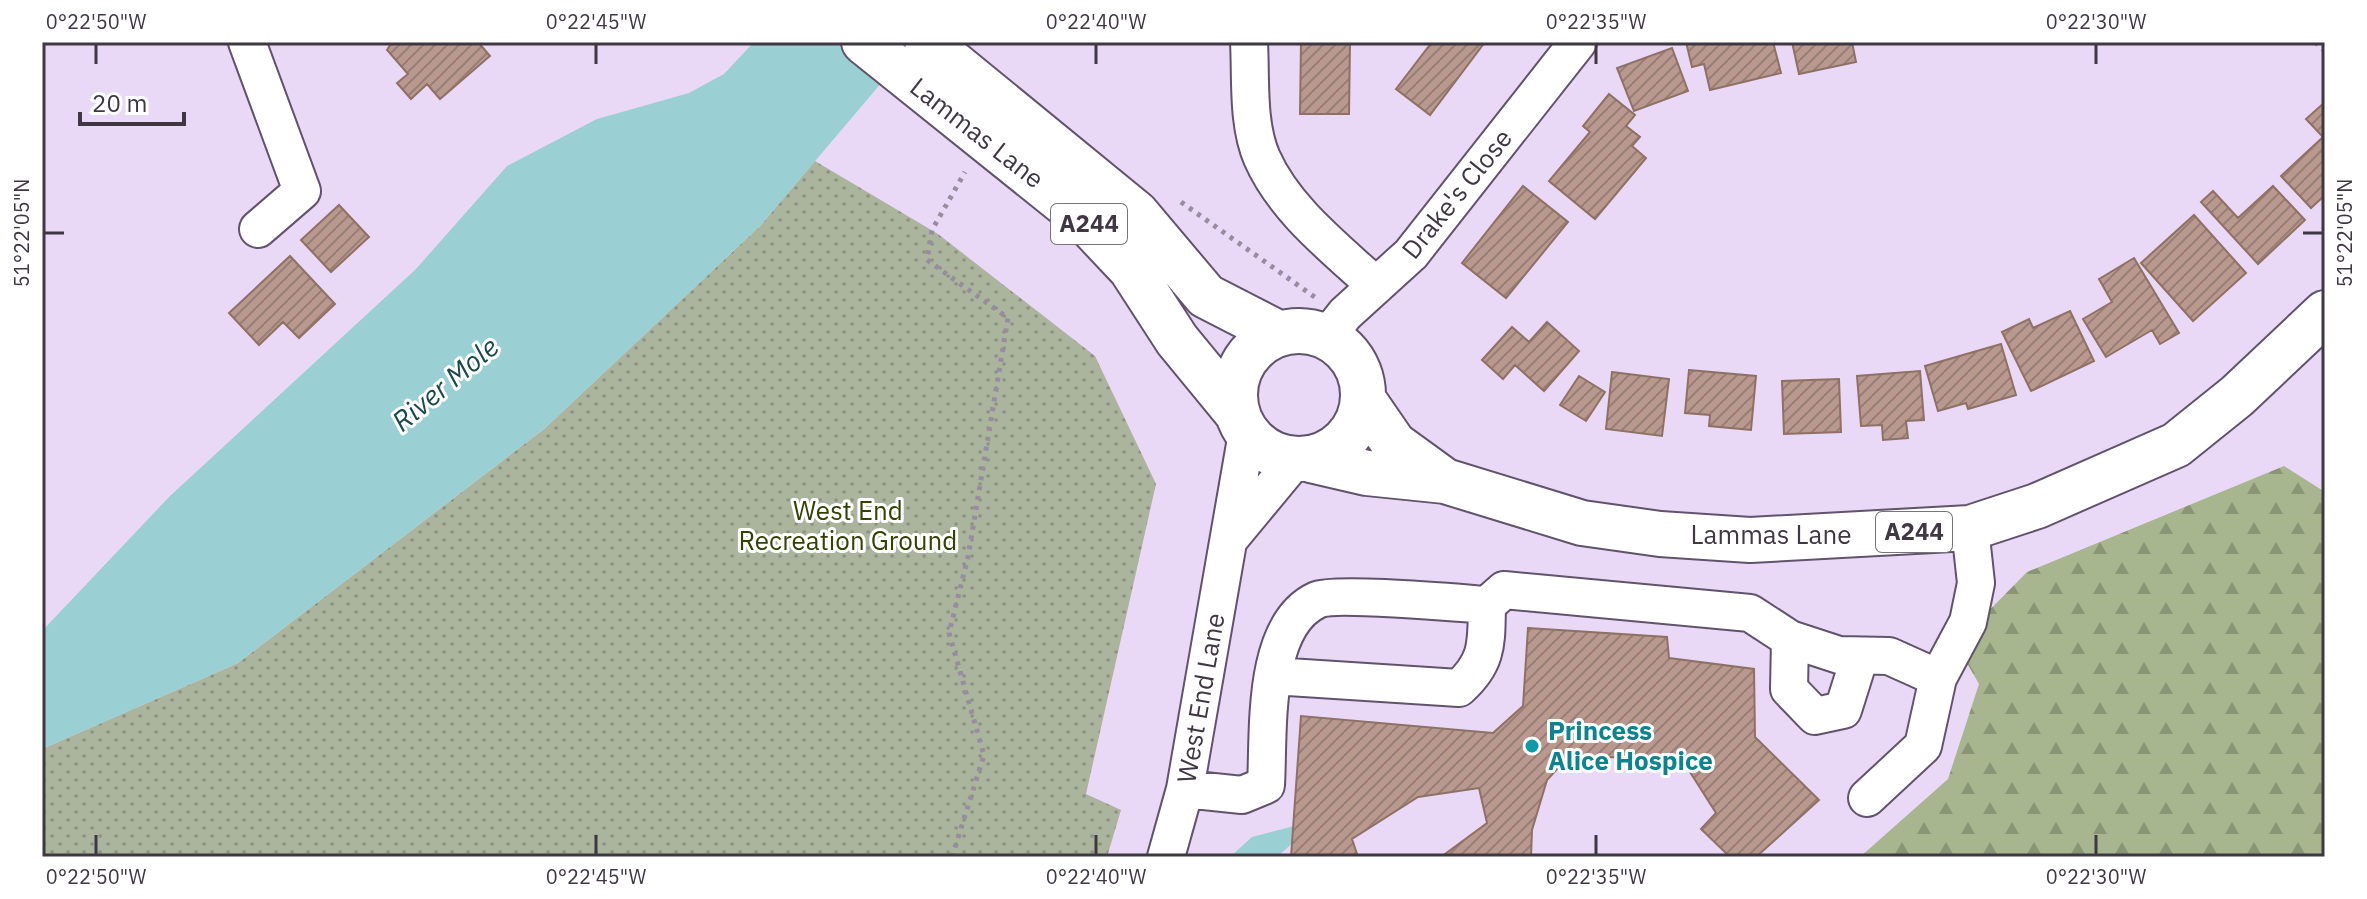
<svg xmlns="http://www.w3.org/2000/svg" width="2367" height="899" viewBox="0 0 2367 899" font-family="'IBM Plex Sans',sans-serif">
<defs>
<pattern id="forest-firs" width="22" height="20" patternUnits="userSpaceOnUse" patternTransform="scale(2)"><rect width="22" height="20" fill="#a8b68f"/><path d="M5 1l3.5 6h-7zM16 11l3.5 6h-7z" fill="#8a9576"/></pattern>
<pattern id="park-dots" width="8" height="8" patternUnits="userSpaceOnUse" patternTransform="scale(2)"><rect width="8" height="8" fill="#abb49c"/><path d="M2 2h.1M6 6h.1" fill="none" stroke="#8d9381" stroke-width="1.8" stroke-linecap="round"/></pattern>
<pattern id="building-hatch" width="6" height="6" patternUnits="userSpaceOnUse" patternTransform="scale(2)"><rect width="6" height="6" fill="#b9998e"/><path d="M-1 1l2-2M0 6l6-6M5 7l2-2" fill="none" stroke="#987e76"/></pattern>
</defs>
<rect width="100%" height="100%" fill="#e9d9f6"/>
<path fill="url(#forest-firs)" d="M2284,466L2325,492V857H1860L1948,779L1979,684L1956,644L2027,572Z"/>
<path fill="url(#park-dots)" d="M815,161L938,234L1095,356L1156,484L1086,794L1121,810L1107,857H42V749L238,663L544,429L761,225Z"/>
<path fill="#9ad0d3" d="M754,42H916L761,225L544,429L238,663L42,749V631L170,496L416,269L507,166L597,119L689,93L724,74Z
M1294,826L1296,840L1277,857H1230L1252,837Z"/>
<path fill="url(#building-hatch)" stroke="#8e7065" stroke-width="2" d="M392,42H478L490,56L440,99L427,84L411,99L397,83L408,74L387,50Z
M1301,42H1350L1349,114H1300Z
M1432,42H1485L1430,115L1396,89Z
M1686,42H1773L1781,73L1710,90L1704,64L1692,67Z
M1792,42H1852L1856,62L1799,74Z
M1672,48L1688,91L1634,111L1617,68Z
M1609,94L1635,115L1626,126L1640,137L1632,146L1646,158L1595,219L1549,181L1590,132L1583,126Z
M2325,102V195L2311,208L2281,176L2323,137L2306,119Z
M1523,186L1568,222L1506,298L1462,263Z
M2273,186L2305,220L2258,264L2201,202L2213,191L2238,218Z
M339,205L369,237L331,272L301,240Z
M2194,215L2246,273L2193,321L2141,263Z
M290,256L335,304L299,338L283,322L259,345L229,313Z
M2134,258L2179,333L2160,344L2152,330L2106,357L2083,319L2112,302L2099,279Z
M2070,311L2094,361L2031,391L2002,332L2029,319L2033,328Z
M1547,322L1579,351L1544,391L1515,365L1503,379L1482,360L1512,327L1529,342Z
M2001,344L2016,395L1968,409L1966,403L1938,411L1925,366Z
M1689,370L1756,376L1751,430L1709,426L1710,415L1685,413Z
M1920,371L1924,420L1906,421L1908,438L1883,440L1882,425L1861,426L1857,376Z
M1612,372L1669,379L1662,436L1606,429Z
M1579,376L1605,392L1586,421L1560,405Z
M1839,379L1841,432L1784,434L1782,381Z
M1528,628L1667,637L1669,658L1754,669L1755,737L1819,800L1756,857H1730L1701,829L1716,813L1683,761L1570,755L1547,780L1532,830L1531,857H1441L1487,823L1479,788L1418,797L1352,839L1358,857H1291L1301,716L1493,733L1523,706Z"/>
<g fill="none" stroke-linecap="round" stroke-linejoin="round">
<defs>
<path id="minor" d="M247,42L302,191L258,229
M1249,42C1251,78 1247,124 1262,158C1285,210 1335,248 1376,286
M1327,337L1345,314L1411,254L1578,42
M1232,536L1295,460
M1790,639L1789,689L1815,716L1843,710L1860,656
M1273,676L1459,688C1489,661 1486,642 1487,605
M1185,789L1242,795L1266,785C1269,733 1261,626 1317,600C1334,592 1459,603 1487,605L1504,590L1750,613L1790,639L1839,655L1889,656L1938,678
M1867,798L1923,746L1938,678L1968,622L1976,583L1970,528
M1166,857L1185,789L1247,433"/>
<path id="major" d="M864,42L1082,217L1131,269L1177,340L1237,413
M927,42L1136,213L1206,296L1280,334
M1235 395a64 64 0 1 1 128 0a64 64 0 1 1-128 0Z
M1363,399L1394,444L1445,481
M1311,460L1367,473L1445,481L1582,523L1660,534L1750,540L1970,528L2037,506L2176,445L2237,396L2325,313"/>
</defs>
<use href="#minor" stroke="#61536b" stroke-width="40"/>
<use href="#major" stroke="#61536b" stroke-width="48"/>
<path stroke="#978ca0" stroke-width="5" stroke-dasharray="4 6" stroke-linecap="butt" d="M2315,42L2325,51
M1181,202L1316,298
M952,857L984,755L949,633L968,557L1008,318L927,260L932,230L965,172"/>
<use href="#minor" stroke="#fff" stroke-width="36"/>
<use href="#major" stroke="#fff" stroke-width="44"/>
</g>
<path fill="none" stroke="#3f3843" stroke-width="3" d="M96,44V64M596,44V64M1096,44V64M1596,44V64M2096,44V64M44,233H64M2303,233H2323M96,835V855M596,835V855M1096,835V855M1596,835V855M2096,835V855"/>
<circle fill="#0f9aa8" stroke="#fff" stroke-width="3" cx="1532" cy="746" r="8"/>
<g text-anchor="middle" stroke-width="6" stroke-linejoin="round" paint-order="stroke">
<g fill="#fff" stroke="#79747b" stroke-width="2">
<rect x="1051" y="204" width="76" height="40" rx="6"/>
<rect x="1876" y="512" width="76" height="40" rx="6"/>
</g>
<g font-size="24" font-weight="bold" fill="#3f3843">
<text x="1089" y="232">A244</text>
<text x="1914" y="540">A244</text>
</g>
<g font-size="26" fill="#3f3843" stroke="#fff">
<text transform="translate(977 133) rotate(38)" y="9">Lammas Lane</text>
<text transform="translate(1457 194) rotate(-51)" y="9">Drake's Close</text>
<text x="1771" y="544">Lammas Lane</text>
<text transform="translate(1201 698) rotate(-80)" y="9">West End Lane</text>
</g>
<g font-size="26" fill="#324202" stroke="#fff">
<text x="848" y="520">West End<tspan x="848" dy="30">Recreation Ground</tspan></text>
</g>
<g font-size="26" font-weight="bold" fill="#0d838f" stroke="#fff" text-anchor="start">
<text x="1548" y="740">Princess<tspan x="1548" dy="30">Alice Hospice</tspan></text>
</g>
<g font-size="28" font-style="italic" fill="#19494c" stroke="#fff">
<text transform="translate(445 384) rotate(-40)" y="10">River Mole</text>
</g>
</g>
<rect width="2367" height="899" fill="none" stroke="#ffffff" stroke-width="88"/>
<path d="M80 112v12h104v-12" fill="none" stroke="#3f3843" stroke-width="4"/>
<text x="92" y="112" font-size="24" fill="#3f3843" stroke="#ffffff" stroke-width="6" paint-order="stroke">20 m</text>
<rect x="44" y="44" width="2279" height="811" fill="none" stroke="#3f3843" stroke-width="3"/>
<g font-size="20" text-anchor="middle" fill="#3f3843">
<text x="96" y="29">0°22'50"W</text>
<text x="596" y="29">0°22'45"W</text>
<text x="1096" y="29">0°22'40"W</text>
<text x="1596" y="29">0°22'35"W</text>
<text x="2096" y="29">0°22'30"W</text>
<text transform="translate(22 233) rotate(-90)" y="7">51°22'05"N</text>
<text transform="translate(2345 233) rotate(-90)" y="7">51°22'05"N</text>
<text x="96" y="884">0°22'50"W</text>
<text x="596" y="884">0°22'45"W</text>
<text x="1096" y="884">0°22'40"W</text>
<text x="1596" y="884">0°22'35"W</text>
<text x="2096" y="884">0°22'30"W</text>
</g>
</svg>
